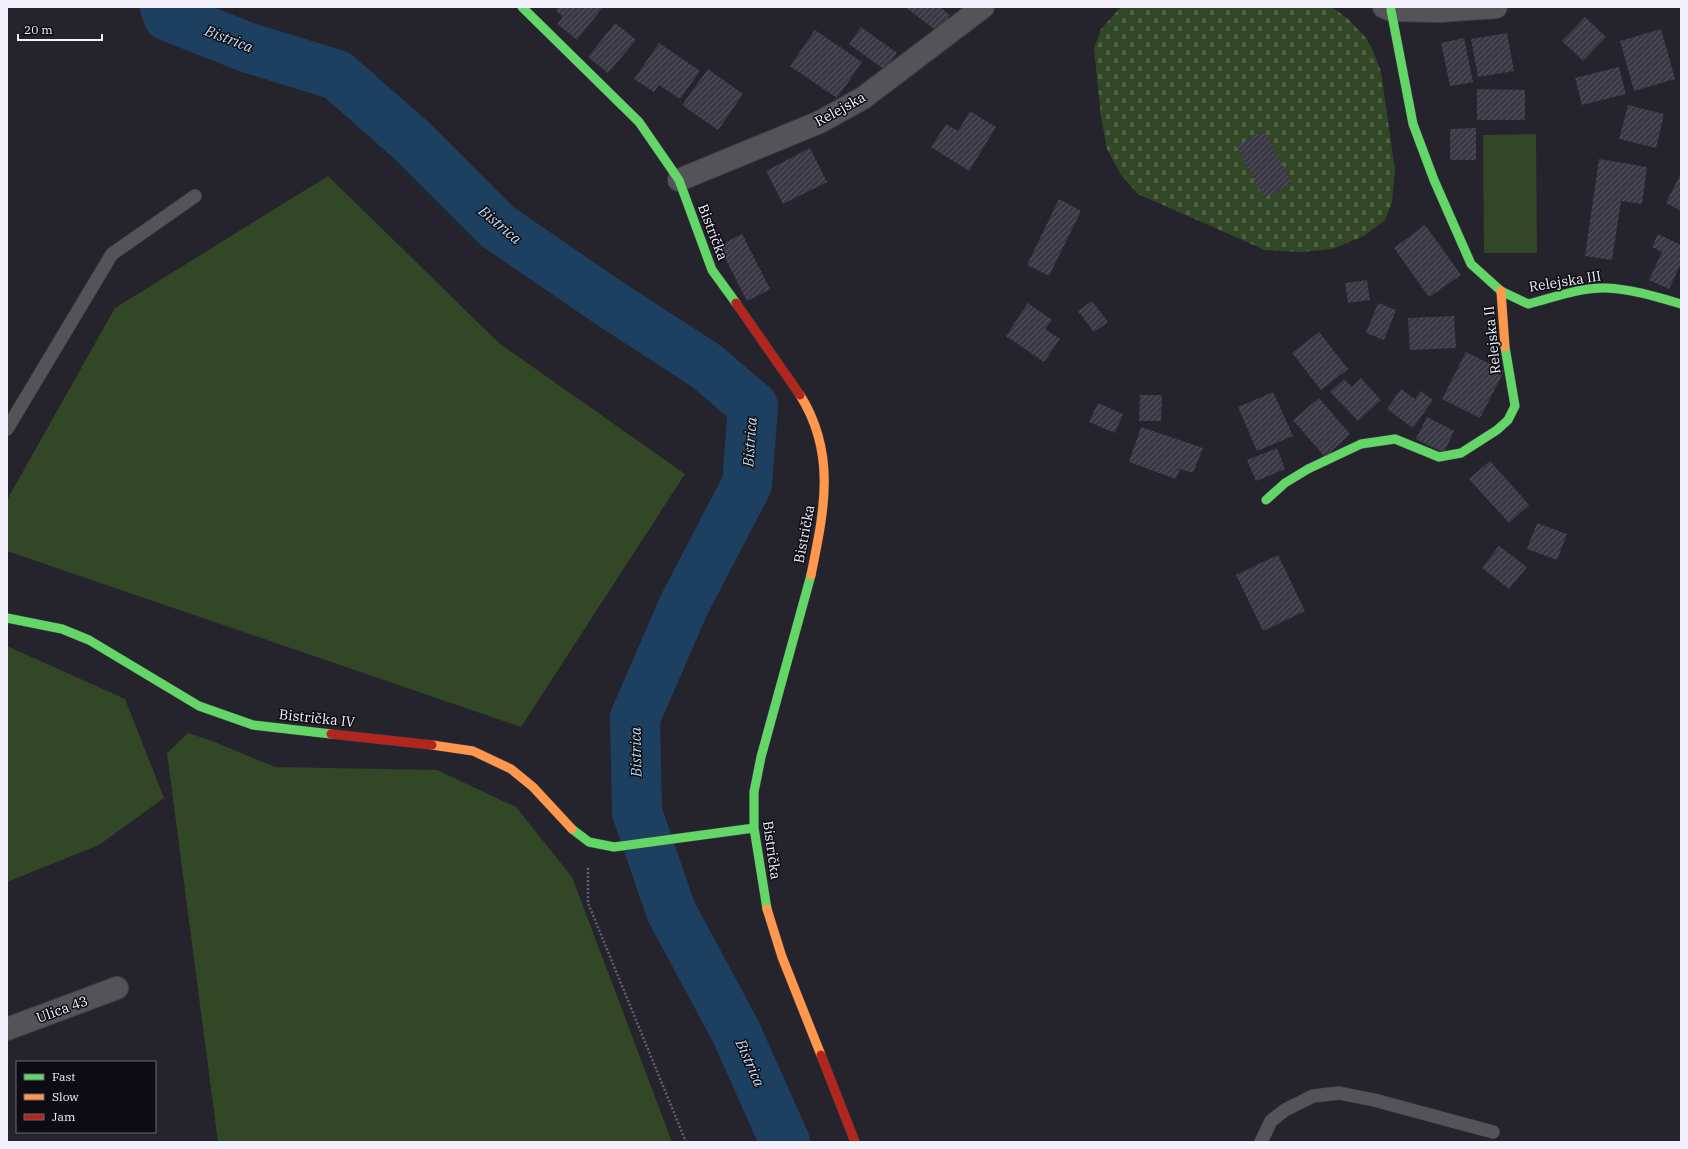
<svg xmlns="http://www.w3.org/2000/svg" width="1688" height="1149" viewBox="0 0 1688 1149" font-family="'IBM Plex Serif',serif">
<defs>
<pattern id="cemetery-stones" width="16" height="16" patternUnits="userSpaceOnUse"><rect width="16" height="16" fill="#314726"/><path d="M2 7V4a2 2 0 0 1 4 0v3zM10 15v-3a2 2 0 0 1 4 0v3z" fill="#4f6246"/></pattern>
<pattern id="building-hatch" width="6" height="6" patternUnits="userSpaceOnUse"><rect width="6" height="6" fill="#3a3945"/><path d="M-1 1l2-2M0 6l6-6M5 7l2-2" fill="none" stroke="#575661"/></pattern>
</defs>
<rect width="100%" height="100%" fill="#25242c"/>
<path fill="#314726" d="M1536,134L1537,253H1484L1483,135Z
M328,176L500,344L685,474L521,727L7,551V500L115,308Z
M7,646L125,699L164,798L99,845L7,882Z
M188,733L212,741L275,767L437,770L516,807L572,877L672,1142H218L167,753Z"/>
<path fill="url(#cemetery-stones)" d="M1121,7H1332L1348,19L1366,38L1373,51L1381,72L1395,170L1392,203L1385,220L1364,236L1332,249L1301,252L1265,250L1138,194L1121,175L1107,149L1101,116L1094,49L1101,29Z"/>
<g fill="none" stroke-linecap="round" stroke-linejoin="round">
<path stroke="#1d4060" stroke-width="50" d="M165,7L168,16L249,48L337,75L411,140L497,226L609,303L706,366L753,406L747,484L684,605L635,718L637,812L671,911L736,1032L785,1142"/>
</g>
<path fill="url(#building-hatch)" d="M558,7H603L577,40L557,24L563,17L556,11Z
M905,7H940L950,15L938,32Z
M1585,17L1606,37L1583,61L1562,41Z
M615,23L636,40L608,73L588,57Z
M861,27L897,53L885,70L849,44Z
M1661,29L1675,79L1634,91L1620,41Z
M815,30L862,62L837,98L790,66Z
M1507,33L1514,71L1478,77L1471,39Z
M1464,38L1473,82L1450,86L1441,43Z
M659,43L700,71L680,99L659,85L654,92L634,79Z
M1619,67L1626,94L1582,105L1575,78Z
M708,69L743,94L718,130L682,105Z
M1477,89L1525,90V120H1477Z
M1628,105L1664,114L1656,148L1619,139Z
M970,111L996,127L969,171L931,147L946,124L958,131Z
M1476,128V160H1450V129Z
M1264,131L1292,183L1264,198L1236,146Z
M810,148L827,182L783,204L766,171Z
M1599,159L1647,167L1642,204L1621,201L1612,260L1585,256Z
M1681,173V211L1666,203Z
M1059,199L1081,211L1049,276L1027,265Z
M1425,225L1461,275L1429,297L1394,248Z
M742,234L770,289L747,301L719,246Z
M1658,234L1681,245V263L1669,289L1649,280L1662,252L1652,247Z
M1367,280L1370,300L1348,303L1345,283Z
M1092,301L1108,322L1094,332L1078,311Z
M1028,303L1052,320L1045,329L1060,339L1044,362L1006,336Z
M1378,303L1396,310L1384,340L1366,333Z
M1454,316L1456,348L1410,350L1408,318Z
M1319,332L1348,369L1321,390L1292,353Z
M1466,352L1504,371L1480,418L1442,399Z
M1361,378L1381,400L1358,421L1330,392L1344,379L1352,387Z
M1401,389L1415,399L1421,391L1433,400L1413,428L1387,409Z
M1273,392L1293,436L1257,451L1238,407Z
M1140,395H1162L1161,421H1139Z
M1319,398L1350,434L1325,457L1293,420Z
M1098,403L1123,414L1115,433L1089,422Z
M1427,417L1454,431L1444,453L1416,439Z
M1141,427L1203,448L1193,473L1180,469L1176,479L1129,462Z
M1277,448L1285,469L1256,481L1247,460Z
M1490,461L1529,505L1509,523L1469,479Z
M1537,523L1567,534L1557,560L1527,549Z
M1499,546L1527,567L1509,589L1482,568Z
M1278,555L1305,611L1263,631L1236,575Z"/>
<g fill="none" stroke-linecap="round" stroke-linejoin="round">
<defs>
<path id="lane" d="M7,429L112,254L195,196
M1261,1142L1271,1121L1285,1110L1313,1096L1339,1093L1374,1100L1493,1132"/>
<path id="street" d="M1384,7L1391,10L1439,11L1496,7
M679,180L820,122L863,98L983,7
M7,1029L117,988"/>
<path id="fast" d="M522,7L639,122L679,180L712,270L736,303
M1391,10L1413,124L1434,180L1471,264L1501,291L1528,304C1553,298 1580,287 1606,288C1631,289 1657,297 1681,304
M1266,500L1285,483L1308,469L1361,444L1395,439L1439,457L1461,453L1497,430L1508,420L1515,406L1505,347
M7,618L62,629L89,640L199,706L253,725L331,734
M572,829L589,842L614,847L754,828
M767,909L754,828V792L761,757L811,575"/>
<path id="slow" d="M1501,291L1505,347
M800,395C837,454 824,511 811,575
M432,745L473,751L511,769L533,787L572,829
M767,909L782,957L821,1055"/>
<path id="jam" d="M736,303L800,395
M331,734L432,745
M821,1055L855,1142"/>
</defs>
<use href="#lane" stroke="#403f46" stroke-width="14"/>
<use href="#street" stroke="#403f46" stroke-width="24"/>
<use href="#fast" stroke="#403f46" stroke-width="10"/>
<use href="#slow" stroke="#403f46" stroke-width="10"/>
<use href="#jam" stroke="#403f46" stroke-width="10"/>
<path stroke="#606066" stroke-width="2.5" stroke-dasharray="2 2" stroke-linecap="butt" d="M588,868V903L686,1142"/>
<use href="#lane" stroke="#535358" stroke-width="13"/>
<use href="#street" stroke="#535358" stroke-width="22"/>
<use href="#fast" stroke="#63d668" stroke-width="9"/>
<use href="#slow" stroke="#ff974d" stroke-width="9"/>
<use href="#jam" stroke="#b3261e" stroke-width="9"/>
</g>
<g text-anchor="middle" stroke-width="3" stroke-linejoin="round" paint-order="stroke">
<g font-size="14" fill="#f2f1fb" stroke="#0c0c12">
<text transform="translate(840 109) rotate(-29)" y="5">Relejska</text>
<text transform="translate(713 232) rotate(69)" y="5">Bistrička</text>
<text transform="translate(1565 281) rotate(-9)" y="5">Relejska III</text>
<text transform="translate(1492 340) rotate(-96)" y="5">Relejska II</text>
<text transform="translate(804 534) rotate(-79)" y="5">Bistrička</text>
<text transform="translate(317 718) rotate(6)" y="5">Bistrička IV</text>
<text transform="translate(772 850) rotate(82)" y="5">Bistrička</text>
<text transform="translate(62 1009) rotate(-20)" y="5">Ulica 43</text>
</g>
<g font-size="15" font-style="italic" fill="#c4dcf3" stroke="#0c0c12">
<text transform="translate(229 39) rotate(21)" y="5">Bistrica</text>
<text transform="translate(500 225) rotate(40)" y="5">Bistrica</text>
<text transform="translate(750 442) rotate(-86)" y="5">Bistrica</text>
<text transform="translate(636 752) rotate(-91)" y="5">Bistrica</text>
<text transform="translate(750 1063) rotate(66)" y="5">Bistrica</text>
</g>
</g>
<rect width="1688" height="1149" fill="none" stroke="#f2f1fb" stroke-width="16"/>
<rect x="16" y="1061" width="140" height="72" fill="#0c0c12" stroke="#68686f"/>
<rect x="24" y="1074" width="20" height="6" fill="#63d668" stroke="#68686f"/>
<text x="52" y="1081" font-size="12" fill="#f2f1fb">Fast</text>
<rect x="24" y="1094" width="20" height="6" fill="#ff974d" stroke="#68686f"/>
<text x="52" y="1101" font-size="12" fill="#f2f1fb">Slow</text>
<rect x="24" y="1114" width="20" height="6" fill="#b3261e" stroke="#68686f"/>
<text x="52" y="1121" font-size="12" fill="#f2f1fb">Jam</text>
<path d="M18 34v6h84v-6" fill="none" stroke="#f2f1fb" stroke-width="2"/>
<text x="24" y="34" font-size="12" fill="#f2f1fb" stroke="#0c0c12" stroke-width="3" paint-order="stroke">20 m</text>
</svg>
